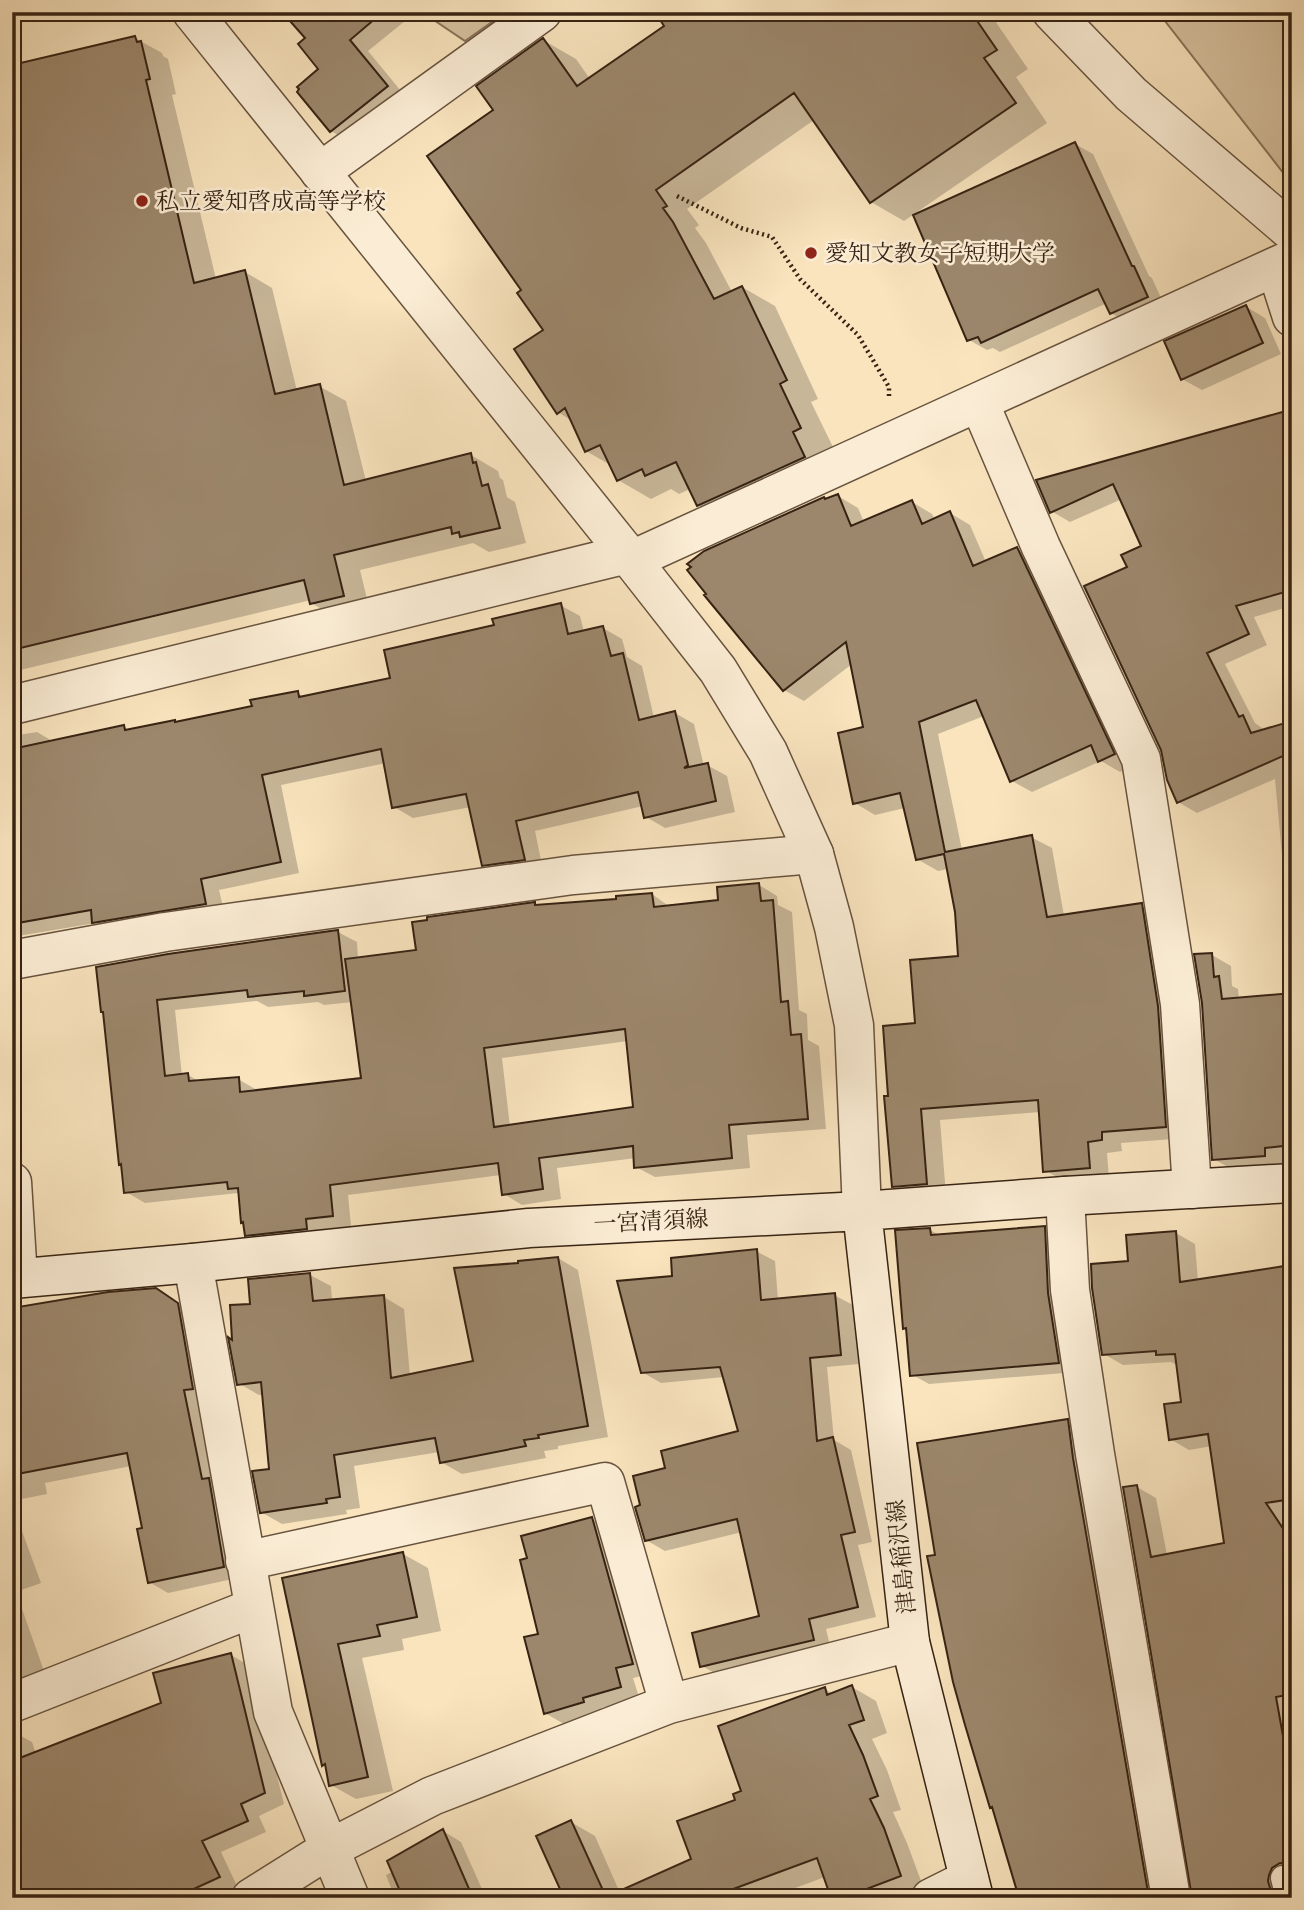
<svg xmlns="http://www.w3.org/2000/svg" width="1304" height="1910" viewBox="0 0 1304 1910" font-family="'Gentium Book Plus','Noto Serif JP',serif">
<rect width="100%" height="100%" fill="#f9e4be"/>
<filter id="stains"><feTurbulence type="fractalNoise" baseFrequency=".00286" numOctaves="4"/><feColorMatrix values="0 0 0 0 .2 0 0 0 0 .09 0 0 0 0 .02 0 0 0 .5 -.17"/></filter>
<radialGradient id="worn" r=".72"><stop offset=".6" stop-color="#630" stop-opacity="0"/><stop offset="1" stop-color="#630" stop-opacity=".3"/></radialGradient>
<path fill="#d8c3a1" stroke="#88735a" stroke-width="2" d="M422,12H506L465,41Z
M1158,12H1292V177L1288,179Z"/>
<path fill="#0003" fill-rule="evenodd" d="M282,12H397L405,21L368,51L406,97L350,142L331,131L321,69L306,40Z
M657,12H989L1028,69L1016,77L1047,123L904,221L871,202L814,120L687,209L699,225L695,228L706,243L732,292L742,287L775,306L818,399L811,402L833,447L825,451L837,476L731,524L698,505L690,489L679,494L671,489L651,499L618,480L612,466L586,451L572,421L558,412L545,330L524,291L496,111L543,40L576,59L590,79L667,26Z
M135,38L162,53L163,56L168,59L176,94L172,95L216,279L245,272L272,288L297,391L319,386L346,401L366,481L471,455L498,471L500,478L503,480L507,497L515,502L526,543L489,552L473,543L360,570L370,611L339,619L311,603V600L12,672V356Z
M1075,144L1093,154L1149,276L1152,278L1165,307L1129,323L1111,313L1107,303L1000,352L993,348L987,350L969,340Z
M1245,306L1265,318L1281,354L1202,390L1182,379Z
M1292,411V606L1254,617L1267,645L1225,664L1255,723L1262,728L1264,731L1292,724V893L1285,888L1275,779L1197,813L1178,802L1129,567L1143,546L1122,499L1070,522L1051,511L1039,481Z
M838,496L858,508L864,522L912,502L932,514L935,520L950,513L970,525L986,562L1017,549L1037,561L1134,766L1120,772L1101,761L1032,792L1012,781L984,716L938,734L962,850L1031,837L1052,848L1064,916L1141,905L1162,917L1186,1138L1121,1143L1122,1151L1107,1153L1109,1179L1065,1182L1045,1170L1040,1112L940,1120L946,1195L914,1197L894,1186L890,1098L917,1024L960,957L956,912L948,869L938,871L917,859L905,808L875,815L855,803L865,729L852,664L804,701L784,690L827,500Z
M560,605L580,616L584,632L603,628L622,639L627,657L642,666L654,718L675,713L694,724L704,766L707,765L727,776L735,812L665,828L646,817L643,806L535,831L543,870L503,876L484,864L471,807L413,818L394,807L386,763L281,785L299,873L219,890L225,915L113,933L96,923L12,937V736L37,732L54,742L123,727L131,731L254,707L298,693L305,698L393,680L496,626Z
M759,885L777,896L778,905L792,912L799,1010L807,1014L808,1040L819,1046L826,1129L747,1135L750,1168L655,1177L636,1167V1158L557,1168L561,1199L522,1205L504,1194L501,1175L348,1195L351,1226L324,1229L325,1239L265,1245L246,1235L240,1194L238,1193L145,1203L126,1192L105,1013L338,932L357,942L358,959L418,951L534,904L539,907L618,900L652,894L670,907L720,902ZM257,1001L268,1007L318,1002L324,1005L353,1002L363,1079L257,1092V1090L238,1079L200,1082L188,1075L182,1076L175,1010ZM628,1041L635,1109L510,1127L502,1058Z
M1212,955L1231,966L1232,986L1238,989L1239,999L1292,995V1165L1233,1170L1214,1159Z
M1044,1228L1062,1238L1076,1372L929,1384L911,1374L908,1330L905,1328L930,1230L941,1236Z
M1176,1233L1195,1244L1198,1281L1278,1269V1266L1292,1263V1512L1284,1513L1292,1526V1877L1288,1898H1194L1137,1487L1156,1498L1167,1555L1226,1545L1212,1446L1189,1450L1170,1439L1183,1403L1177,1365L1171,1362L1123,1365L1104,1354L1130,1263Z
M756,1251L775,1261L778,1300L834,1295L853,1305L859,1364L827,1367L834,1440L851,1450L872,1542L858,1545L876,1617L826,1629L831,1650L720,1676L702,1666L761,1618L742,1532L665,1551L646,1540L642,1506L667,1469L740,1432L724,1377L661,1383L642,1372L674,1277Z
M558,1258L578,1270L608,1437L558,1446V1449L544,1451L546,1458L462,1474L441,1462L439,1452L354,1466L360,1508L346,1510L347,1514L282,1524L261,1512L271,1470L264,1395H259L238,1383L234,1343L252,1305L310,1275L331,1286L332,1301L384,1297L404,1309L410,1376L475,1363L520,1265Z
M175,1301L196,1316L242,1577L168,1593L149,1582L144,1529L131,1466L45,1483L47,1494L12,1501V1309Z
M1067,1421L1086,1432L1165,1898H1049L937,1556Z
M12,1511L15,1512L41,1583L16,1592L44,1671L12,1683Z
M592,1519L611,1530L651,1674L633,1678L639,1697L601,1708L602,1713L564,1724L545,1713L540,1635L529,1559Z
M403,1554L428,1568L441,1631L402,1639L404,1650L362,1658L393,1791L356,1799L331,1785L327,1767L323,1765L284,1580Z
M231,1655L250,1666L284,1804L259,1816L266,1832L221,1852L238,1888L217,1898H12V1731L32,1742L36,1754L163,1704Z
M852,1687L876,1701L887,1733L872,1739L887,1770L901,1810L893,1812L907,1843L924,1889L902,1898H833L825,1877L768,1898H565L571,1822L595,1836L620,1893L693,1860L744,1792L825,1689L833,1694Z
M443,1831L461,1842L486,1898H395L386,1875L394,1871Z"/>
<path fill="#9c876c" stroke="#372313" stroke-width="2" fill-rule="evenodd" d="M282,12H383L350,40L388,86L330,132L297,92L299,89L297,87L318,69L298,44L305,38Z
M655,12H971L997,50L984,58L1016,103L870,203L794,93L656,190L667,206L663,208L673,222L714,299L742,286L787,380L780,384L801,428L793,432L805,457L697,506L676,462L645,476L642,469L617,481L600,445L585,452L565,408L557,414L514,349L543,330L517,293L521,290L427,156L493,110L476,86L543,38L577,86L664,26Z
M135,36L137,42L141,41L150,79L146,80L194,283L245,270L275,394L320,384L344,485L471,453L473,463L476,462L482,486L488,484L500,528L460,537L459,532L452,534L451,527L334,555L344,596L310,604L304,580L12,650V65Z
M1075,142L1132,266H1134L1148,297L1110,314L1098,289L981,343L978,337L967,341L913,215Z
M1246,305L1263,343L1181,380L1164,341Z
M1286,411L1292,431V590L1236,606L1249,634L1207,653L1239,717L1243,715L1251,733L1292,721V752L1177,803L1167,780L1161,750L1084,586L1127,567L1121,555L1141,546L1113,484L1050,513L1036,480Z
M838,494L851,526L912,500L922,524L950,511L973,566L1017,547L1115,754L1098,762L1091,745L1010,782L976,700L919,722L945,852L1032,835L1047,917L1142,903L1158,1006L1166,1127L1102,1132V1140L1088,1142L1090,1168L1043,1172L1038,1100L921,1109L927,1184L892,1187L884,1096H888L883,1026L915,1023L910,960L958,956L955,912L944,854L916,860L900,793L853,804L838,733L863,727L846,642L783,691L704,595L706,594L687,570L691,567L687,564L704,551L824,497L825,499Z
M561,603L568,634L603,626L611,656L623,653L639,720L675,711L688,765L684,768L708,763L716,801L644,818L638,792L516,821L525,860L482,866L466,794L392,808L381,749L262,775L281,862L201,879L206,904L92,923L91,910L12,924V749L124,725L125,730L175,720V722L252,706L250,700L298,691L299,697L390,678L384,650L494,625L492,619Z
M759,883L761,901L773,900L781,1002L788,1001L791,1035L801,1034L808,1119L729,1125L732,1158L634,1168L633,1146L539,1158L543,1189L502,1195L498,1163L330,1185L333,1216L306,1219L307,1229L245,1236L243,1222L241,1223L238,1188L228,1189L227,1182L124,1193L121,1164L119,1165L103,1012H101L96,967L168,954L338,930L345,991L304,996V991L248,997L247,990L157,1000L165,1076L188,1073L189,1081L239,1077L240,1092L361,1078L345,959L416,950L412,922L427,920V917L535,902V905L616,899V896L652,893L654,907L718,900L717,887ZM625,1029L633,1107L494,1127L484,1048Z
M1212,953L1214,977L1219,976L1222,999L1292,993V1145L1265,1148V1156L1212,1160L1202,1003L1194,954Z
M1045,1226L1048,1293L1059,1363L910,1376L906,1328L903,1329L895,1230L930,1228L931,1235Z
M1176,1231L1180,1282L1292,1265V1499L1266,1503L1292,1542V1694L1276,1697L1292,1786V1866L1286,1864L1280,1863L1272,1868L1269,1875L1268,1881L1273,1898H1192L1123,1487L1137,1485L1151,1557L1224,1543L1208,1434L1169,1440L1164,1404L1181,1402L1175,1354L1156,1355V1351L1102,1355L1092,1288L1091,1264L1128,1261L1126,1235Z
M757,1249L761,1300L835,1293L841,1355L810,1358L817,1441L833,1437L855,1532L841,1535L858,1607L809,1619L814,1640L700,1667L692,1633L759,1616L737,1519L645,1541L635,1507L640,1505L633,1476L665,1468L661,1451L738,1431L720,1367L641,1373L617,1281L672,1276L671,1258Z
M558,1257L588,1426L538,1435L539,1438L524,1440L526,1446L440,1463L435,1438L334,1455L340,1497L326,1499L327,1503L260,1513L252,1471L269,1469L261,1382L237,1385L228,1337L232,1340L230,1305L250,1304L248,1279L310,1273L313,1301L384,1295L391,1378L473,1361L454,1268L518,1263V1261Z
M156,1288L178,1303L193,1389L184,1390L202,1479L209,1478L224,1567L148,1583L137,1529L142,1528L127,1453L12,1475V1308L108,1292Z
M1068,1419L1073,1458L1149,1898H1019L992,1807L990,1808L965,1725L953,1682L927,1556L935,1555L917,1443Z
M592,1517L633,1664L616,1668L621,1687L583,1698L584,1702L544,1714L524,1637L538,1634L520,1560L527,1558L521,1536Z
M403,1552L417,1617L377,1625L380,1636L338,1644L368,1777L329,1786L325,1764L322,1766L282,1578Z
M231,1653L265,1793L241,1804L248,1821L202,1841L220,1877L174,1898H12V1761L161,1703L153,1673Z
M852,1685L864,1720L849,1725L863,1755L878,1796L870,1799L884,1828L901,1876L843,1898H831L817,1858L709,1898H564L536,1836L571,1820L606,1897L691,1859L677,1821L735,1800L733,1794L741,1791L718,1726L825,1687L827,1695Z
M443,1829L473,1898H403L387,1861Z"/>
<g fill="none" stroke-linecap="round" stroke-linejoin="round">
<defs>
<path id="service" d="M1283,1878L1288,1898"/>
<path id="minor" d="M1052,12L1131,94L1292,232
M320,172L542,12
M1276,267L1292,317
M979,402L1041,547L1141,759L1180,1004L1192,1189
M632,560L1292,259
M12,705L627,554
M12,960L165,932L573,875L814,854
M12,1182L18,1278
M1065,1196L1070,1290L1095,1454L1171,1898
M193,1263L273,1712L350,1898
M245,1561L605,1482L669,1704
M12,1703L253,1608
M251,1898L329,1849L432,1796L669,1704L910,1642
M931,1898L969,1879"/>
<path id="tertiary" d="M192,12L627,554L718,670L768,752L814,854L834,927L854,1025L862,1211"/>
<path id="secondary" d="M862,1211L910,1642L974,1898
M12,1279L193,1263L529,1228L862,1211L1065,1196L1292,1183"/>
</defs>
<use href="#service" stroke="#68533e" stroke-width="27"/>
<use href="#minor" stroke="#68533e" stroke-width="41"/>
<use href="#tertiary" stroke="#68533e" stroke-width="41"/>
<use href="#secondary" stroke="#372313" stroke-width="41"/>
<path stroke="#372313" stroke-width="4.5" stroke-dasharray="2 3.5" stroke-linecap="butt" d="M677,196L741,228L772,237L800,279L858,335L889,387V397"/>
<use href="#service" stroke="#fbedd5" stroke-width="24"/>
<use href="#minor" stroke="#fbedd5" stroke-width="38"/>
<use href="#tertiary" stroke="#fbedd5" stroke-width="38"/>
<use href="#secondary" stroke="#fbedd5" stroke-width="38"/>
</g>
<g fill="#8f2418" stroke="#fbedd5" stroke-width="2.5">
<circle cx="142" cy="201" r="7"/>
<circle cx="811" cy="253" r="7"/>
</g>
<g text-anchor="middle" stroke-width="5" stroke-linejoin="round" paint-order="stroke">
<g font-size="23" fill="#372313" stroke="#fbedd5" text-anchor="start">
<text x="156" y="209">私立愛知啓成高等学校</text>
<text x="825" y="261">愛知文教女子短期大学</text>
</g>
<g font-size="23" fill="#372313" stroke="#fbedd5">
<text transform="translate(651 1221) rotate(-3)" y="8">一宮清須線</text>
<text transform="translate(901 1557) rotate(-96)" y="8">津島稲沢線</text>
</g>
</g>
<rect width="1304" height="1910" fill="none" stroke="#f9e4be" stroke-width="42"/>
<rect x="14" y="14" width="1276" height="1882" fill="none" stroke="#372313" stroke-width="3.5"/>
<rect x="21" y="21" width="1262" height="1868" fill="none" stroke="#372313" stroke-width="2"/>
<rect width="100%" height="100%" filter="url(#stains)"/>
<rect width="100%" height="100%" fill="url(#worn)"/>
</svg>
